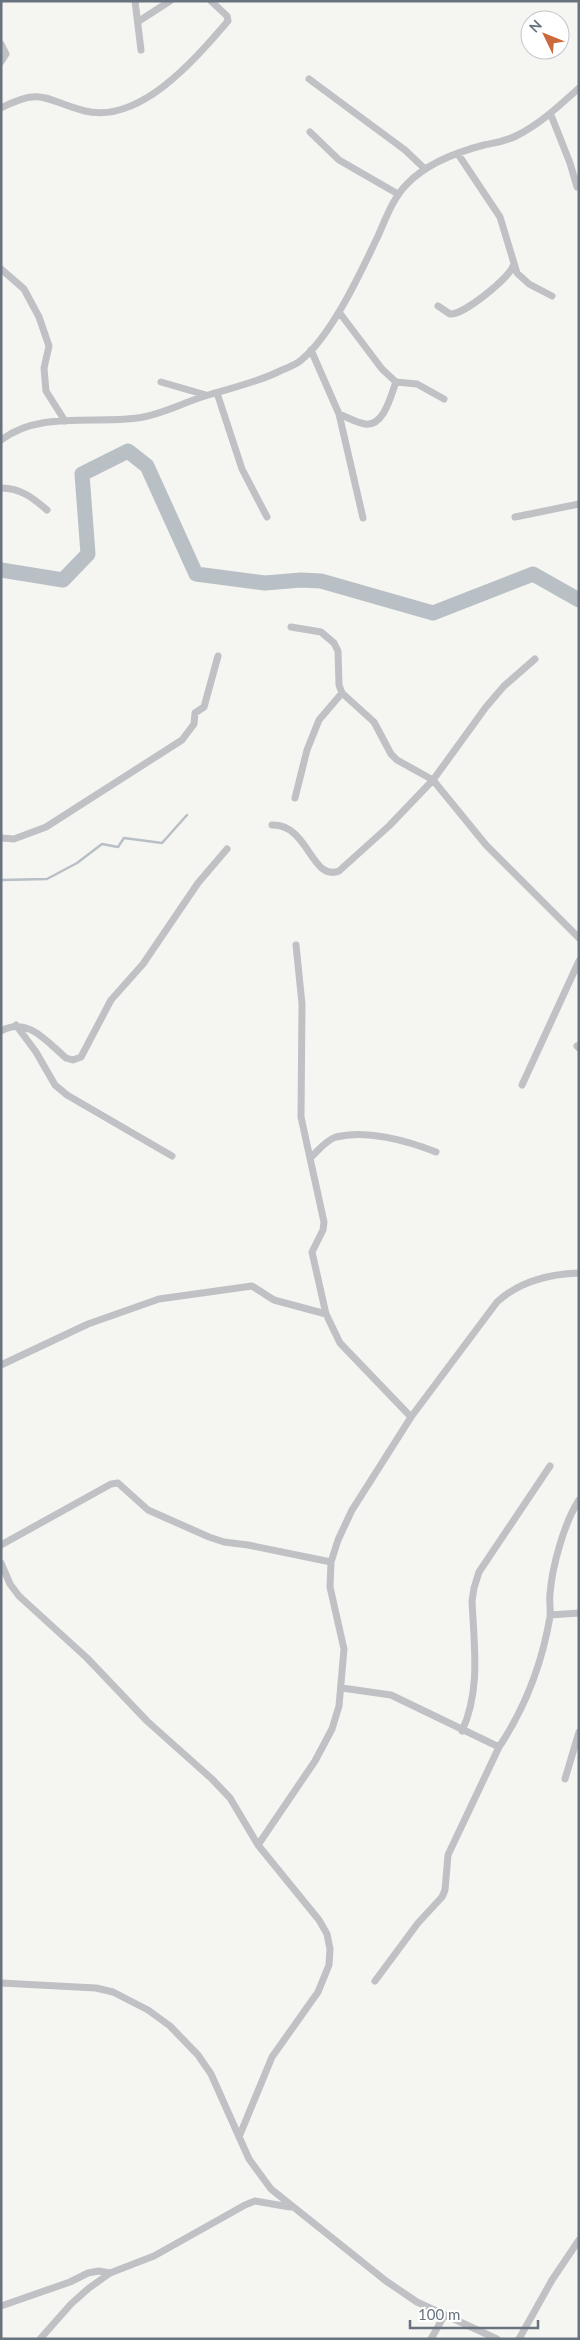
<svg xmlns="http://www.w3.org/2000/svg" width="580" height="2340" viewBox="0 0 580 2340" font-family="Lato,sans-serif">
<rect width="100%" height="100%" fill="#f5f5f2"/>
<g fill="none" stroke-linecap="round" stroke-linejoin="round">
<path stroke="#b8c0c5" stroke-width="2.5" d="M1,880L47,879L77,863L102,844L118,847L124,838L162,843L187,815"/>
<path stroke="#b8c0c5" stroke-width="15" d="M1,570L63,580L88,554L82,474L128,451L147,466L196,574L265,583L301,580L321,581L433,613L533,574L579,600"/>
<path stroke="#bfc1c5" stroke-width="7" d="M135,1L141,50
M139,21L170,1
M1,44L6,54L1,62
M309,79L405,150L425,169
M1,108C43,86 45,101 85,111C141,124 196,58 228,21L227,16L211,1
M551,115L570,163L577,187
M310,132L339,160L398,194
M458,154L500,217L517,273L529,284L552,296
M1,269L24,289L39,317L49,346L44,368L46,391L65,421
M438,306L450,314C464,315 509,278 513,266
M339,312L382,369L396,382L417,384L444,399
M311,350L339,414L363,518
M161,382L206,395
M217,393L242,469L267,517
M339,414C347,417 357,423 365,424C384,427 391,395 396,382
M1,440C39,411 93,424 137,418C161,415 182,403 205,396C230,388 256,383 280,371C287,368 295,365 300,361C331,337 361,272 378,236C386,218 393,198 407,184C426,164 457,152 484,145C494,143 506,141 516,136C540,124 559,106 579,88
M1,488C21,488 33,498 47,510
M515,517L579,504
M291,627L321,632L334,643L338,651L339,685L342,693L374,722L391,754L397,760L433,780L486,845L579,938
M295,798L307,750L319,720L342,693
M272,825C309,824 311,882 339,871L389,826L433,780L486,707L504,686L535,659
M1,838L14,839L46,827L182,740L194,724L195,713L204,707L218,656
M296,945L302,1004L301,1117L324,1222L323,1230L312,1252L326,1314L340,1343L411,1417
M16,1025L36,1052L55,1085L67,1095L172,1156
M1,1031C28,1016 47,1042 66,1058L73,1060L81,1057L111,1000L143,964L198,883L227,849
M577,1046L579,1048
M522,1085L579,961
M311,1157C318,1151 326,1140 336,1137C366,1129 408,1141 436,1152
M1,1365L88,1324L159,1299L252,1286L274,1300L326,1314
M1,1545L111,1484L118,1483L148,1510L209,1537L224,1542L248,1545L331,1562
M1,1563L10,1584L19,1596L87,1658L147,1721L212,1779L230,1798L258,1845L319,1920L327,1934L330,1949L329,1965L318,1992L272,2057L239,2137
M550,1615L579,1613
M342,1688L391,1695L499,1747C525,1708 542,1663 550,1617C551,1609 549,1602 550,1594C552,1567 564,1523 579,1500
M462,1731C481,1690 474,1645 472,1601L474,1588L479,1572L550,1466
M565,1779L579,1732
M258,1845L315,1761L332,1729L339,1706L344,1649L330,1587L331,1562L338,1540L352,1510L411,1417L497,1302C520,1281 548,1274 579,1273
M375,1981L418,1923L442,1897L445,1890L448,1855L499,1747
M1,1983L96,1988L113,1992L148,2010L170,2026L198,2055L211,2074L249,2159L271,2189L386,2281L417,2302L497,2339
M1,2306L70,2282L88,2273L99,2271L110,2273
M40,2339L71,2304L89,2288L110,2273L154,2256L245,2205L255,2201L290,2207
M431,2339L444,2316
M519,2339L552,2280L579,2240"/>
</g>
<rect width="580" height="2340" fill="none" stroke="#68737f" stroke-width="5"/>
<g transform="translate(545 35) rotate(313)"><circle r="24" fill="#ffffff" stroke="#c3c7cc"/>
<path d="M0-4L9 19L0 12L-9 19Z" fill="#cb693c"/>
<text y="-8" font-size="14" font-weight="bold" text-anchor="middle" fill="#68737f">N</text>
</g>
<path d="M410 2320v8h128v-8" fill="none" stroke="#68737f" stroke-width="2.5"/>
<text x="418" y="2320" font-size="15" fill="#68737f" stroke="#ffffff" stroke-width="4" paint-order="stroke">100 m</text>
</svg>
